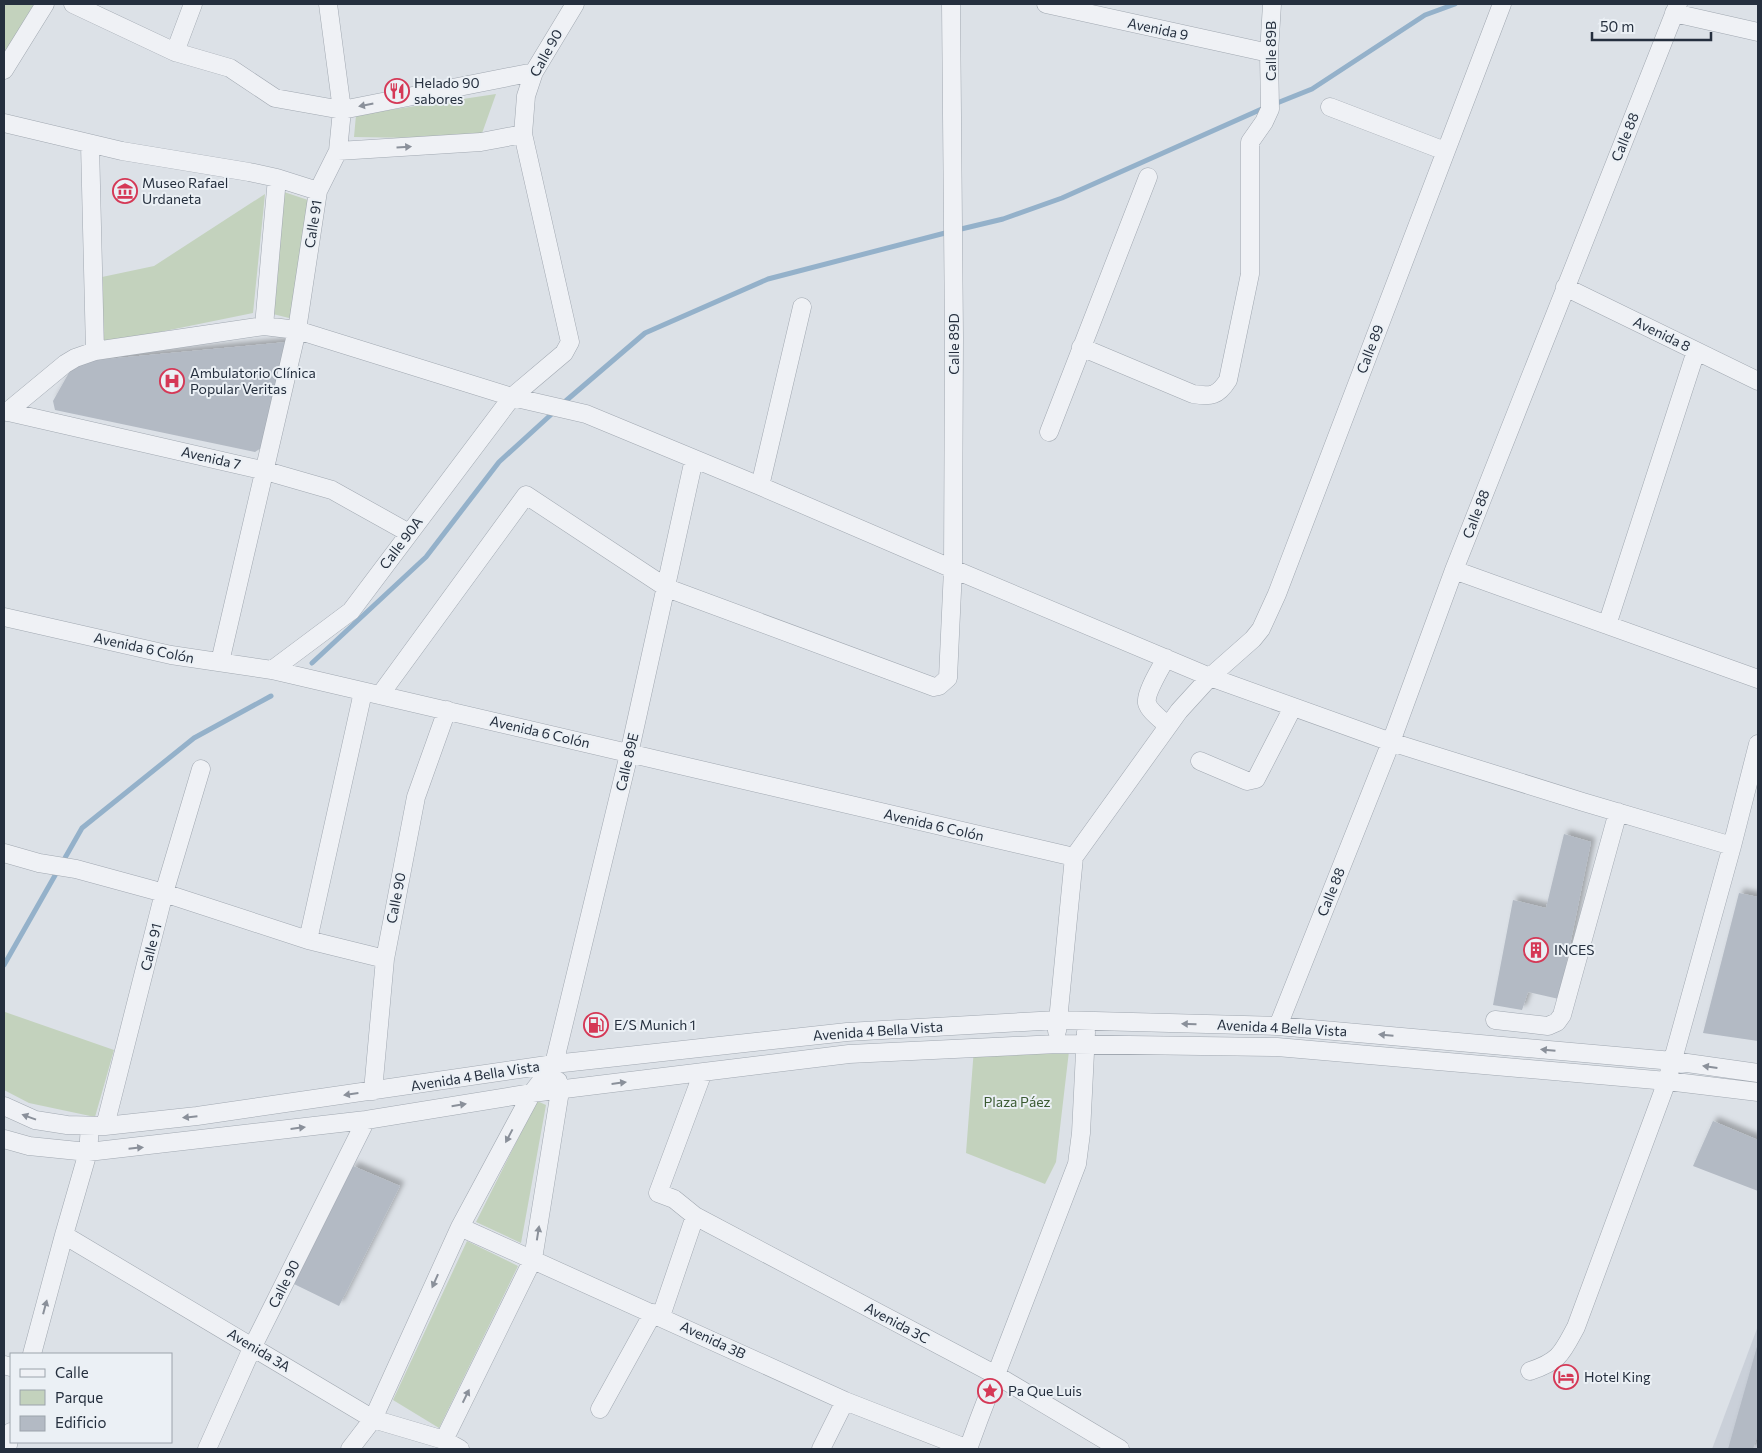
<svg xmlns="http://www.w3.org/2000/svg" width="1762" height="1453" viewBox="0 0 1762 1453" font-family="Commissioner,sans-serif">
<defs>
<filter id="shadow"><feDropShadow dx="4.5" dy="-4.5" stdDeviation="2.5" flood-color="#0004"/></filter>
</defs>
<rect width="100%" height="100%" fill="#dce1e7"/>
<path fill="#cad0d9" d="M1758,1326V1449H1712Z"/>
<path fill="#c3d2bd" d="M4,4H34L4,54Z
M496,94L480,139L354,137L356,115Z
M284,192L308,200L293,319L273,314Z
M265,194L253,313L101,344L102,277L154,266Z
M5,1012L114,1050L95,1117L29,1103L4,1090V1014Z
M974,1048L1069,1051L1056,1162L1045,1184L966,1153Z
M537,1101L546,1105L521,1243L476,1222Z
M467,1241L518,1266L439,1428L393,1400Z"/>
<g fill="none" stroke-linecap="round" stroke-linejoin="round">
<path stroke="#94b1ca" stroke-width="5" d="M1272,105L1312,89L1425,15L1455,4
M957,230L1003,219L1062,198L1264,108
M561,405L645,333L768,279L949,232
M312,663L426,557L499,462L555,411
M4,965L82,828L194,738L271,696"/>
</g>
<path fill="#b3bac4" filter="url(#shadow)" d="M287,342L264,446L255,452L55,410L53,401L75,362Z
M1564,834L1591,842L1559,999L1528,992L1522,1010L1493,1005L1513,900L1546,908Z
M1739,893L1758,897V1041L1703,1033Z
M1713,1121L1758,1140V1191L1693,1166Z
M353,1166L400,1186L339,1306L294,1284Z
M1758,1343V1437H1757L1753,1449H1728Z"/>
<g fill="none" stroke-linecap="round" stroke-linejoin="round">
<defs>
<path id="minor" d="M73,4L175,52L230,68L275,98L342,110L534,72
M1046,4L1269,53
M1674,13L1758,32
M175,52L193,4
M4,70L45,4
M1330,107L1445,151
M4,123L122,151L249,172L277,178L318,191
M90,144L95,351
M338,151L481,142L523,134
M1565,287L1758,381
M264,326L277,178
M1081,347L1193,394C1211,397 1218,396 1228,380L1250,274V142L1264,122L1270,109L1269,53L1272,4
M4,411L266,471L332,490L409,533
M7,412L65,364L75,358L95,351L264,326L297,330L512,397L586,414L760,486L953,569L1210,677L1391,742L1583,802L1732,846
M1049,432L1148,177
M760,486L802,307
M1454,570L1758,679
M4,617L171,655L272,670L1074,857
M1607,625L1696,351
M1166,658C1161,668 1145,693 1147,703C1149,711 1162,720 1168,726
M220,662L297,330L318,191L338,151L342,110L328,4
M272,670L351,611L512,397L564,353L570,342L523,134L526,96L534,72L575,4
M380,695L526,495L667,588L934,687L939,686L948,678L953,569L954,337L951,4
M1200,761L1247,781L1256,779L1293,707
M4,853L39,863L76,869L164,893L308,940L385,959
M308,940L363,692
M1495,1020L1548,1026L1557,1022L1562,1015L1618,812
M1278,1026L1391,742L1454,570L1678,4
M1057,1031L1074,857L1179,711L1210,677L1253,639L1261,629L1277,594L1502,4
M703,1072L658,1193L674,1199L695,1216L996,1375L1120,1449
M373,1091L385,959L416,797L447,710
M4,1106L35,1120L67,1125L105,1126L197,1116L554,1064L847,1032L1058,1020L1278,1026L1673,1061L1758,1073
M105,1126L164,893L201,769
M4,1139L29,1146L88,1152L366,1120L532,1093L849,1054L1057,1044L1277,1047L1667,1081L1758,1092
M460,1227L845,1401L968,1449L979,1419L1077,1164L1081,1133L1086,1032
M64,1235L373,1419L444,1440L460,1449
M661,1316L695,1216
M32,1354L64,1235L88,1152L90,1127
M4,1365L11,1367
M1530,1371C1560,1361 1562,1353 1576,1327L1667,1081L1732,846L1758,744
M600,1409L653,1313
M444,1440L533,1259L560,1091L558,1081
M7,1449L11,1432
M207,1449L253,1346L366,1120
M350,1449L373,1419L460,1227L532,1093L554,1064L629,754L694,459
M821,1449L845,1401"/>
</defs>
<use href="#minor" stroke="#a1a8b1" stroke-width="19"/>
<use href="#minor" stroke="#eff1f5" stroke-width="18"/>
</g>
<defs><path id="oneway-solid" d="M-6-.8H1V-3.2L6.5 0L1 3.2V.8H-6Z" transform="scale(1.25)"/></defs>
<g fill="#8a909a">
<use href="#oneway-solid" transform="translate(366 105) rotate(169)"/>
<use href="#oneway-solid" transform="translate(404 147) rotate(-4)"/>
<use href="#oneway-solid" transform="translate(1189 1024) rotate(-179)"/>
<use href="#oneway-solid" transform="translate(1386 1035) rotate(-175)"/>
<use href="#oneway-solid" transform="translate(1548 1050) rotate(-175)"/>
<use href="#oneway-solid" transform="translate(1710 1067) rotate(-172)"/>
<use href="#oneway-solid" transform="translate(619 1083) rotate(-7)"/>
<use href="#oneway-solid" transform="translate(351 1094) rotate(172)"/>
<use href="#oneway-solid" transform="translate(459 1105) rotate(-9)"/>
<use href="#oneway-solid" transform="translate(29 1117) rotate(-160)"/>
<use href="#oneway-solid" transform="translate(190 1117) rotate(174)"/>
<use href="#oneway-solid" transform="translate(298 1128) rotate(-7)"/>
<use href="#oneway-solid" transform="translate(509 1136) rotate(118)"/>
<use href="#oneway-solid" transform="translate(136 1148) rotate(-6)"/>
<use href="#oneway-solid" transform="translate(538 1233) rotate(-81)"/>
<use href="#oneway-solid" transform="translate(435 1281) rotate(114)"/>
<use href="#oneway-solid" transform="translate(45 1307) rotate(-75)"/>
<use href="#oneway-solid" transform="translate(466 1396) rotate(-64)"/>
</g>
<defs>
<symbol id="restaurant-ring" viewBox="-11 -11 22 22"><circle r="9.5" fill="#ebf0f5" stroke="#d53856" stroke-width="1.5"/><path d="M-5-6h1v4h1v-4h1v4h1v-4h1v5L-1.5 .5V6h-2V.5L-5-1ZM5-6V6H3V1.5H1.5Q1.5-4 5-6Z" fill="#d53856"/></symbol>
<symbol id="museum-ring" viewBox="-11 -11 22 22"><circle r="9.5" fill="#ebf0f5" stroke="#d53856" stroke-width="1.5"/><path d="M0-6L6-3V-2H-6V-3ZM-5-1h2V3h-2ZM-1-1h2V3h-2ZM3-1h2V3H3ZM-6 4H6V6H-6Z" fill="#d53856"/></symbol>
<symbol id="hospital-ring" viewBox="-11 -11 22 22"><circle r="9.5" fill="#ebf0f5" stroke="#d53856" stroke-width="1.5"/><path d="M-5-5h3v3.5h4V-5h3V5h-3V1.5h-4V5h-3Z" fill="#d53856"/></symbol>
<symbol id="building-ring" viewBox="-11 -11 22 22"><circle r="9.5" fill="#ebf0f5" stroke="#d53856" stroke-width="1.5"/><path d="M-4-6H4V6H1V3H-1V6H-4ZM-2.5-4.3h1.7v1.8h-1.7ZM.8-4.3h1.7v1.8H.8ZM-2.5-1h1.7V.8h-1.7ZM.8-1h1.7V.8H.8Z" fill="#d53856"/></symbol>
<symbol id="fuel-ring" viewBox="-11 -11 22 22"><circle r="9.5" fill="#ebf0f5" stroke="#d53856" stroke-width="1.5"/><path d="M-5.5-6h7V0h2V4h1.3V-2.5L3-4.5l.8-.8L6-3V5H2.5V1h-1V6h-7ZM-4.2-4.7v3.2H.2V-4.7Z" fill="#d53856"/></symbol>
<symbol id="hotel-ring" viewBox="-11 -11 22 22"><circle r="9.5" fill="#ebf0f5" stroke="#d53856" stroke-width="1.5"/><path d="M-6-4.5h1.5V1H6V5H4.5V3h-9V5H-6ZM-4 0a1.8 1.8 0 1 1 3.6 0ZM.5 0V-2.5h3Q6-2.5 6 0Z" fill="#d53856"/></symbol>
<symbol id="sight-ring" viewBox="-11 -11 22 22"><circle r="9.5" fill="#ebf0f5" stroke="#d53856" stroke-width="1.5"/><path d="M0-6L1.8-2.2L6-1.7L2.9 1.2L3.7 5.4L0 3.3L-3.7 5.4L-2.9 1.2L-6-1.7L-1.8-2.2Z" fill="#d53856"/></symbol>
</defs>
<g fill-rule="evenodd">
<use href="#restaurant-ring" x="383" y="77" width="28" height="28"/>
<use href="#museum-ring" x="111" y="177" width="28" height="28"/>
<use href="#hospital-ring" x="158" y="367" width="28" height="28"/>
<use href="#building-ring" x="1522" y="936" width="28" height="28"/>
<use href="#fuel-ring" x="582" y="1011" width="28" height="28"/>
<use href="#hotel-ring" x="1552" y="1363" width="28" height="28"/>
<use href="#sight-ring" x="976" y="1377" width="28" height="28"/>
</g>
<g text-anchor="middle" stroke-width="4" stroke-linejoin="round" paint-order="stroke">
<g font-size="14" fill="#252f3e" stroke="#ebf0f5">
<text transform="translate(1158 29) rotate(12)" y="5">Avenida 9</text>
<text transform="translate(1271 51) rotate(-90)" y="5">Calle 89B</text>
<text transform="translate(546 53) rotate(-61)" y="5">Calle 90</text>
<text transform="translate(1625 137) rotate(-68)" y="5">Calle 88</text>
<text transform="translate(313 224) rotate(-81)" y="5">Calle 91</text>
<text transform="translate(1662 334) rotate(26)" y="5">Avenida 8</text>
<text transform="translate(954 344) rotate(-90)" y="5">Calle 89D</text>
<text transform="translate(1370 349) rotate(-69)" y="5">Calle 89</text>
<text transform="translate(211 458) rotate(13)" y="5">Avenida 7</text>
<text transform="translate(1476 514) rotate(-69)" y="5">Calle 88</text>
<text transform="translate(401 543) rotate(-53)" y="5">Calle 90A</text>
<text transform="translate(144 648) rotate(12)" y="5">Avenida 6 Colón</text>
<text transform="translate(540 732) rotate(13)" y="5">Avenida 6 Colón</text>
<text transform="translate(627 762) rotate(-77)" y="5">Calle 89E</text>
<text transform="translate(934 825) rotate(13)" y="5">Avenida 6 Colón</text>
<text transform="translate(1331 892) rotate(-68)" y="5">Calle 88</text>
<text transform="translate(396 898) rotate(-79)" y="5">Calle 90</text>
<text transform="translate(151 947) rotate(-76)" y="5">Calle 91</text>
<text transform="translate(1282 1028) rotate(3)" y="5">Avenida 4 Bella Vista</text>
<text transform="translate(878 1031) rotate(-4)" y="5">Avenida 4 Bella Vista</text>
<text transform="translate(475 1076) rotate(-9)" y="5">Avenida 4 Bella Vista</text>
<text transform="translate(284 1284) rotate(-63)" y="5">Calle 90</text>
<text transform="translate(897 1323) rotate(28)" y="5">Avenida 3C</text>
<text transform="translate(713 1340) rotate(25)" y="5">Avenida 3B</text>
<text transform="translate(259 1350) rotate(31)" y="5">Avenida 3A</text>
</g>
<g font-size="14" fill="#252f3e" stroke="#ebf0f5" text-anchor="start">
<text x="414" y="88">Helado 90<tspan x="414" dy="16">sabores</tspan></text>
<text x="142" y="188">Museo Rafael<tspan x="142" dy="16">Urdaneta</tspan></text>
<text x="190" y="378">Ambulatorio Clínica<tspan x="190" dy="16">Popular Veritas</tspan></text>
<text x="1554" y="955">INCES</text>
<text x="614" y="1030">E/S Munich 1</text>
<text x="1584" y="1382">Hotel King</text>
<text x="1008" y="1396">Pa Que Luis</text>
</g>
<g font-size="14" fill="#3b5b32" stroke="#ebf0f5">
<text x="1017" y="1107">Plaza Páez</text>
</g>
</g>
<rect width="1762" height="1453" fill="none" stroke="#252f3e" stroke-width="10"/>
<rect x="10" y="1353" width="162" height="90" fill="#ebf0f5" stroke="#9ca3ac"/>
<rect x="20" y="1369" width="25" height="8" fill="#eff1f5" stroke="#9ca3ac"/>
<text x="55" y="1378" font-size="15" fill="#252f3e">Calle</text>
<rect x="20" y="1390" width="25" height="15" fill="#c3d2bd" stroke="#9ca3ac"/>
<text x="55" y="1403" font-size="15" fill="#252f3e">Parque</text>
<rect x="20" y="1416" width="25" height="15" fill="#b3bac4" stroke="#9ca3ac"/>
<text x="55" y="1428" font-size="15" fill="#252f3e">Edificio</text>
<path d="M1592 32v8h119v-8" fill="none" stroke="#252f3e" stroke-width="2.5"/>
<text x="1600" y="32" font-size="15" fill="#252f3e" stroke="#ebf0f5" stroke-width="4" paint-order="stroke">50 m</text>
</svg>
